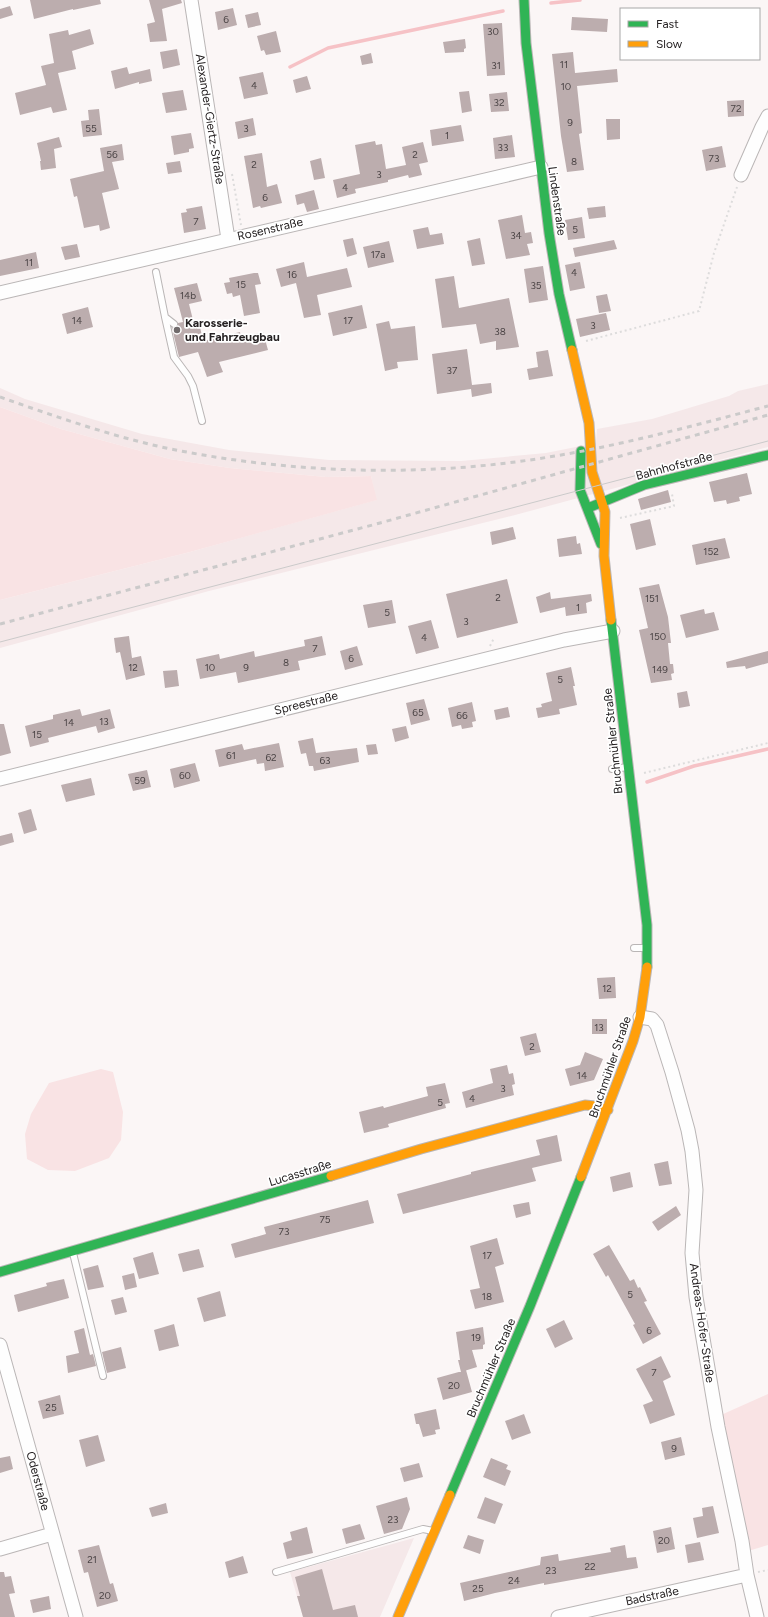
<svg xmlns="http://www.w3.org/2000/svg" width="768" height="1617" viewBox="0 0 768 1617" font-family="Figtree,sans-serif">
<rect width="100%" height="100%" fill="#fbf6f6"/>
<path fill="#f5e8e9" d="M768,384V447L515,515L209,591L0,648V600L190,552L376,500L371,476L326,477L230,468L170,459L61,429L0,407V388L25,399L142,434L229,450L329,460L461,461L546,453L596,443L597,429L652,419L729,396L738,391Z
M414,1538L380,1617H303L290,1572Z"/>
<path fill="#f9e3e4" d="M0,407L61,429L170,459L230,468L326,477L371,476L377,500L190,552L0,600Z
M101,1069L113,1072L123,1112L121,1140L109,1158L75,1171L48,1170L27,1159L25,1134L31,1114L49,1083Z
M768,1394V1545L748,1551L721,1415Z"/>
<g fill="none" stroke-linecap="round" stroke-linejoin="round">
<path stroke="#f6c2c6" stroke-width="3.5" d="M551,3L580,0
M290,67L328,48L503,11
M647,782L694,766L768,749"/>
</g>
<path fill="#bcadae" d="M30,0H100L101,4L73,10V9L34,19Z
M149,0H181L182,3L162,9L167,41L150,42L147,24L155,22Z
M10,6L13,15L0,19V9Z
M233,8L237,25L218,30L215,12Z
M258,12L261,25L248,28L245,15Z
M572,17L608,19L607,32L571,30Z
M502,23L505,75L487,76L483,24Z
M90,29L94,44L72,51L76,69L58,73L67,110L53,113L51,107L20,115L15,93L46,85L41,66L54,63L49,34L68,30L69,35Z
M276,31L281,52L266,55L264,50L261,51L257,36Z
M465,39L466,48L464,49V52L445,53L443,42Z
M177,49L180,65L163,69L160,52Z
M573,52L575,73L617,69L618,82L577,86L582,133L579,134L584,170L567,172L561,136L552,54Z
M371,53L373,63L362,65L360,56Z
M127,67L129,74L150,69L152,81L139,84V82L115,89L111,71Z
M263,72L268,94L244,99L239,77Z
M307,76L311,89L296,93L293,80Z
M183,90L187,110L166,113L162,93Z
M469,91L472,111L462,113L459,92Z
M507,92L509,111L491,112L489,94Z
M744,100V116L728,117L727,101Z
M99,109L102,135L83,137L81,121L89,120L88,110Z
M253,118L256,135L238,139L235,122Z
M606,119H620V139L607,140Z
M461,125L464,141L432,146L430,130Z
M191,133L194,148L189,149V152L174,155L171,136Z
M512,135L515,157L495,159L493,138Z
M59,137L62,147L54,149L56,168L41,170L40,161H41L37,143Z
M375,141L376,145L382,144L386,169L406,165L402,147L423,142L428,162L419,164L422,175L409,178L408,175L388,180V182L355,189L356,193L337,198L333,180L360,174L355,145Z
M122,144L124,160L112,162L119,189L102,193L110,228L100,231L99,225L84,228L77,196L74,197L70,179L104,171L100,148Z
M722,146L726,167L706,171L702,150Z
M262,153L267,187L277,184L282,203L261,208L260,206L253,208L244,156Z
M321,158L325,178L314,180L310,161Z
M180,161L182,172L168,174L166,163Z
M314,190L319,209L307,212L304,203L297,205L295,195Z
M202,206L206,229L184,233L181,213L187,212L186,209Z
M605,206L606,217L589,219L587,208Z
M522,215L525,233L531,232L533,243L527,244L530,255L506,259L498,220Z
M582,217L585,238L568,240L565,220Z
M428,227L430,235L442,233L444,244L417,249L413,230Z
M353,238L357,254L347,257L343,240Z
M480,238L485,264L472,266L467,241Z
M614,240L617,249L575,257L573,248Z
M389,241L394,262L368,268L363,247Z
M77,244L80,257L65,260L61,247Z
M36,252L39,268L0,276V260Z
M304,262L307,277L347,268L352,287L317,295L321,315L304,318L296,283L281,287L276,269Z
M580,262L585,288L570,291L565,265Z
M543,266L548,300L529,303L524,269Z
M254,273H258L261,284L255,285L260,313L244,316L240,295L233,297L232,293L227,294L224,283L230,282L229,278Z
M454,276L459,308L509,298L519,347L496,350V341L480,344L476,324L442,328L435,279Z
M197,283L202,301L189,304L195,328L200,327L203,341L240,332L241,337L263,332L268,350L219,362L223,372L207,377L198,352L179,357L172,328H176L178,323L183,322L174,288Z
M607,294L611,311L599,313L596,296Z
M362,305L367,328L333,336L328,313Z
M88,307L93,327L67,334L62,314Z
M606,313L610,330L580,337L576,319Z
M389,321L391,329L415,326L418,360L397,362L398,368L385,371L376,324Z
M467,349L472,385L491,383L492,393L472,397L471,389L437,394L432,354Z
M548,350L553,376L529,380L527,369L538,367L536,352Z
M747,473L752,494L739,497L740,501L727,504L726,500L714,502L709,482Z
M668,490L671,502L641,510L638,499Z
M650,519L656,545L636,550L630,524Z
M513,527L516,539L492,545L490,532Z
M576,536L577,544L580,543L582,554L559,557L557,539Z
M725,538L730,558L696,565L692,545Z
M507,579L518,623L457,638L446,594Z
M659,584L668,617L671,643H668L670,664H673L674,673L671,674L672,680L651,683L639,630L648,628L639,588Z
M550,592L551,599L591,594L592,601L586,603L587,613L566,616L565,607L540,613L536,597Z
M392,600L396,623L368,628L363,605Z
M704,609L705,614L714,612L719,630L686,638L680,615Z
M431,620L439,648L416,654L408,626Z
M129,636L132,658L141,656L145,675L126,680L120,652L116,653L114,638Z
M322,636L326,655L298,661L300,670L238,683L236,672L200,679L196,659L219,654L220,659L254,651L255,657L305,646L304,640Z
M357,646L363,665L345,670L340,651Z
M768,651V663L746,669L745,666L727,668L726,662Z
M571,667L575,686H573L577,705L559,709L560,714L538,718L536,708L542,707L541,704L552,701L546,673Z
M177,670L179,686L165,688L163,671Z
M687,691L690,706L679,708L677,693Z
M424,699L430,720L411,725L406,703Z
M472,702L476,721L472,722L473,727L462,729L461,725L452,727L448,708Z
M508,707L510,717L496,720L494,710Z
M80,709L82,716L110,709L115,728L98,733L96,726L48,738L49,742L30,747L25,726L53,719V715Z
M0,724H4L11,753L0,756Z
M406,726L409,738L395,742L392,729Z
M313,738L316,753L357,748L359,762L314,771L313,766H309L306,753L301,754L298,741Z
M279,743L284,767L265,771L264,763L257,764L256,759L219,767L215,750L242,744L244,750Z
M376,744L378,754L368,755L366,745Z
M195,763L200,781L174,788L170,769Z
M147,770L151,787L133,791L128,774Z
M91,778L95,795L66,802L61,785Z
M31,809L37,830L24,834L18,813Z
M12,833L14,842L0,846V836Z
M615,977L616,998L599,999L597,978Z
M592,1019H607V1034H592Z
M536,1033L541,1052L525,1056L520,1037Z
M585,1052L603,1059L594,1080L570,1086L565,1069L580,1065Z
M507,1065L509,1074L513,1073L515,1084L512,1085L514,1095L466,1108L462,1092L493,1083L490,1069Z
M445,1083L450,1103L445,1104L446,1108L388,1124L389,1127L364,1133L359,1112L383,1106L384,1108L428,1096L426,1087Z
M557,1135L562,1161L532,1168L536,1181L403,1214L397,1194L471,1174V1172L540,1155L536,1140Z
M668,1161L672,1184L659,1186L654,1164Z
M630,1172L633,1187L613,1192L610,1177Z
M368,1200L374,1223L235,1258L231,1244L266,1234L264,1227Z
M529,1202L531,1214L516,1218L513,1205Z
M676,1206L681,1215L658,1231L652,1222Z
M497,1238L504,1264L495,1267L504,1302L475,1309L470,1290L480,1288L470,1246Z
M609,1245L630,1281L634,1279L638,1288L640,1287L647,1301L644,1302L661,1334L643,1344L633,1325L635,1324L608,1275L606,1277L593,1254Z
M199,1249L204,1267L183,1272L178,1254Z
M153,1252L159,1274L139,1279L133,1258Z
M98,1265L104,1287L88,1290L83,1269Z
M134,1273L137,1287L125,1290L122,1276Z
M64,1279L69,1298L18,1312L14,1295L47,1286L46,1283Z
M220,1291L226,1316L204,1322L197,1298Z
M123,1297L127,1312L115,1315L111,1300Z
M564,1320L573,1339L555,1348L546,1329Z
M174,1324L179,1346L159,1351L154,1330Z
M483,1327L485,1344L483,1345V1349L472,1350L477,1367L461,1372L458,1360H460L456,1332Z
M84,1328L90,1355L93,1354L96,1366L68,1373L66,1356L79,1353L74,1331Z
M121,1347L126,1368L107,1373L102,1352Z
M661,1356L671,1377L663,1381L675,1415L650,1424L643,1405L653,1401L636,1369Z
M466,1370L472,1392L443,1400L437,1378Z
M60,1395L64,1414L43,1419L38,1401Z
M436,1409L440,1429L435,1430L436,1434L423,1437L419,1424H416L414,1414Z
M524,1414L531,1433L512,1440L505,1421Z
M98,1435L105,1461L86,1467L79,1440Z
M681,1437L685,1455L665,1460L661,1442Z
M10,1456L13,1469L0,1473V1458Z
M491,1458L508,1465L506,1469L511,1471L505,1486L483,1477Z
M419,1463L423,1477L404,1482L400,1468Z
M407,1497L410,1509L402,1529L384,1534L376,1506Z
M485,1497L503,1504L495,1524L477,1518Z
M166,1503L168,1513L152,1517L149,1508Z
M713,1506L719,1533L697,1538L693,1518L703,1516L702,1508Z
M360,1524L365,1539L346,1544L342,1529Z
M307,1527L313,1553L287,1559L283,1543L292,1540L290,1532Z
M671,1527L675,1549L657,1553L653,1531Z
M468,1535L484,1540L480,1554L463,1548Z
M700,1542L704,1560L688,1563L685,1545Z
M99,1545L110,1584L113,1583L118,1601L97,1607L88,1572L84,1573L78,1550Z
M625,1545L627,1558L636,1557L638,1568L544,1585V1583L495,1593L464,1601L460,1583L540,1565L541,1557L558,1554L559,1561L611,1552L610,1548Z
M243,1556L248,1573L229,1578L225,1562Z
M322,1569L333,1610L355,1605L358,1617H303L297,1596H300L295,1577Z
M0,1572H4L5,1577L11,1576L15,1593L9,1594L15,1617H0Z
M49,1596L51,1609L33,1613L30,1600Z"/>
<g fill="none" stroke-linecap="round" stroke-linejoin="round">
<defs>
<path id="lane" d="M156,272L165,317L174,324
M165,317L174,357L188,376L193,386L202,421
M612,769L628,767
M634,948H647
M73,1253L103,1376
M276,1572L423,1529L433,1531"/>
<path id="street" d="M191,0L228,239
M741,175L762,127L768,116
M0,293L541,167
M0,779L564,640L613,631
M640,1017L652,1019L657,1025L672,1072L688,1130L692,1151L696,1190L692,1253L696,1297L718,1427L742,1541L747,1575L757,1617
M0,1345L76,1617
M0,1549L52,1534
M558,1617L747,1575"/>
<path id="fast" d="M524,0L526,43L549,233L559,294L572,350
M581,451L580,490L601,544
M588,508L644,485L768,455
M611,620L647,925V967
M0,1272L331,1176
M450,1495L530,1306L581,1177"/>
<path id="slow" d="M572,350L589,423L592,472L605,512L604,556L611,620
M331,1176L421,1149L585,1105L595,1106L608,1110
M581,1177L633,1041L640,1017L647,967
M398,1617L450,1495"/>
</defs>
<use href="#lane" stroke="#bab6b6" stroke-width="8"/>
<use href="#street" stroke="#bab6b6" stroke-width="15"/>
<use href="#fast" stroke="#bab6b6" stroke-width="11"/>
<use href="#slow" stroke="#bab6b6" stroke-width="11"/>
<path stroke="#dddcdc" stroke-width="2" stroke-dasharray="2 3" stroke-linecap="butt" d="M232,174L241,225
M586,341L699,311L714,253L737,187
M620,518L674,506L672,494
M490,646L494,638
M644,773L768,743
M758,1572L768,1570"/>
<use href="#lane" stroke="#fefefe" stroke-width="6"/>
<use href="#street" stroke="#fefefe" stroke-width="13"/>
<use href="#fast" stroke="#30b455" stroke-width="9"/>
<use href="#slow" stroke="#ff9f0a" stroke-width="9"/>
<path stroke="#cbcaca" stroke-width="1" d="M0,642L768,441"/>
<path stroke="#cbcaca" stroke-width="3" stroke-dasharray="5 5" stroke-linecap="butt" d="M0,397C57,417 122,440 181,451C301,474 429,477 549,457C623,445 696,425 768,406
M0,624L380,523L768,415"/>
</g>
<circle fill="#716c6d" stroke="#fff" stroke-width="1.5" cx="177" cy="330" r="4"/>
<g text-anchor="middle" stroke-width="3.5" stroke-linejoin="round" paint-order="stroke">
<g font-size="10" fill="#4c4546">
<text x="226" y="23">6</text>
<text x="493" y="35">30</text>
<text x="564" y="68">11</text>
<text x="496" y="69">31</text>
<text x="254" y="89">4</text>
<text x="566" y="90">10</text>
<text x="499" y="106">32</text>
<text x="736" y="112">72</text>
<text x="570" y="126">9</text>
<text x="91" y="132">55</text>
<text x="246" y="132">3</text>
<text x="447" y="139">1</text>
<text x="503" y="151">33</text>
<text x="112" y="158">56</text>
<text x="415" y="158">2</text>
<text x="714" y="162">73</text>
<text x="574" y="165">8</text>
<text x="254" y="168">2</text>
<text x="379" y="178">3</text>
<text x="345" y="191">4</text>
<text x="265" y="201">6</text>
<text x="196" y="225">7</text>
<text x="575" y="233">5</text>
<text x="516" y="239">34</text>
<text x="378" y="258">17a</text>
<text x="29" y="266">11</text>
<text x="574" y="276">4</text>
<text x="292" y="278">16</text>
<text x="241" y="288">15</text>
<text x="536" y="289">35</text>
<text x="188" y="299">14b</text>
<text x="77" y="324">14</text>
<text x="348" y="324">17</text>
<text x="593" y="329">3</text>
<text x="500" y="335">38</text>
<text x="452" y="374">37</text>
<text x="711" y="555">152</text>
<text x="498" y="601">2</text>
<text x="652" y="602">151</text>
<text x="578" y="611">1</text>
<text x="387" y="616">5</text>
<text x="466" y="625">3</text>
<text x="658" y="640">150</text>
<text x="424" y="641">4</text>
<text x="315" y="652">7</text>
<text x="351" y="662">6</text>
<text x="286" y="666">8</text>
<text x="133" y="671">12</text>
<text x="210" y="671">10</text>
<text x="246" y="671">9</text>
<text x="660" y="673">149</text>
<text x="560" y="683">5</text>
<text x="418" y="716">65</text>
<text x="462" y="719">66</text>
<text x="104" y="725">13</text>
<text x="69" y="726">14</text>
<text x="37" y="738">15</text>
<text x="231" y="759">61</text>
<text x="271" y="761">62</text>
<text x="325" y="764">63</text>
<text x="185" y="779">60</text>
<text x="140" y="784">59</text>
<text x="607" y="992">12</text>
<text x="599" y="1031">13</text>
<text x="532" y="1050">2</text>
<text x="582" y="1079">14</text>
<text x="503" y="1092">3</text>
<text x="472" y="1102">4</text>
<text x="440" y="1106">5</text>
<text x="325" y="1223">75</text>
<text x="284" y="1235">73</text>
<text x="487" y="1259">17</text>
<text x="630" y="1298">5</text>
<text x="487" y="1300">18</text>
<text x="649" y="1334">6</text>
<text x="476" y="1341">19</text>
<text x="654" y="1376">7</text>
<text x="454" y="1389">20</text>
<text x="51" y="1411">25</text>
<text x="674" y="1452">9</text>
<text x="393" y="1523">23</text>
<text x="664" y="1544">20</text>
<text x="92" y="1563">21</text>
<text x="590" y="1570">22</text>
<text x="551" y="1574">23</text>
<text x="514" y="1584">24</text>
<text x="478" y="1592">25</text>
<text x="105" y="1599">20</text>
</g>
<g font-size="12" fill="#262223" stroke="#fff">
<text transform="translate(210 119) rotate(81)" y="4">Alexander-Giertz-Straße</text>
<text transform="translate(557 201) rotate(82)" y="4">Lindenstraße</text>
<text transform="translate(270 229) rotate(-13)" y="4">Rosenstraße</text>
<text transform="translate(674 466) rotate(-15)" y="4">Bahnhofstraße</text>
<text transform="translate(306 703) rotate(-14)" y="4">Spreestraße</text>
<text transform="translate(613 741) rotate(-96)" y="4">Bruchmühler Straße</text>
<text transform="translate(610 1067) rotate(-71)" y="4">Bruchmühler Straße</text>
<text transform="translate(300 1173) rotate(-17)" y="4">Lucasstraße</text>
<text transform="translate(702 1323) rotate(82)" y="4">Andreas-Hofer-Straße</text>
<text transform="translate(491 1368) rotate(-67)" y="4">Bruchmühler Straße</text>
<text transform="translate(38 1481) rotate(75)" y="4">Oderstraße</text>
<text transform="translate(652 1596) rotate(-12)" y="4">Badstraße</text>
</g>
<g font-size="12" font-weight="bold" fill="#262223" stroke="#fff" text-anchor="start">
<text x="185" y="327">Karosserie-<tspan x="185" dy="14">und Fahrzeugbau</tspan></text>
</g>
</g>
<rect x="620" y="8" width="140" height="52" fill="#ffffff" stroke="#a8a7a7"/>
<rect x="628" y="21" width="20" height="6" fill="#30b455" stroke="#a8a7a7"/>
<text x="656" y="28" font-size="12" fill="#262223">Fast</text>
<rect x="628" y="41" width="20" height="6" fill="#ff9f0a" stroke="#a8a7a7"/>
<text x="656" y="48" font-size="12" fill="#262223">Slow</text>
</svg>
